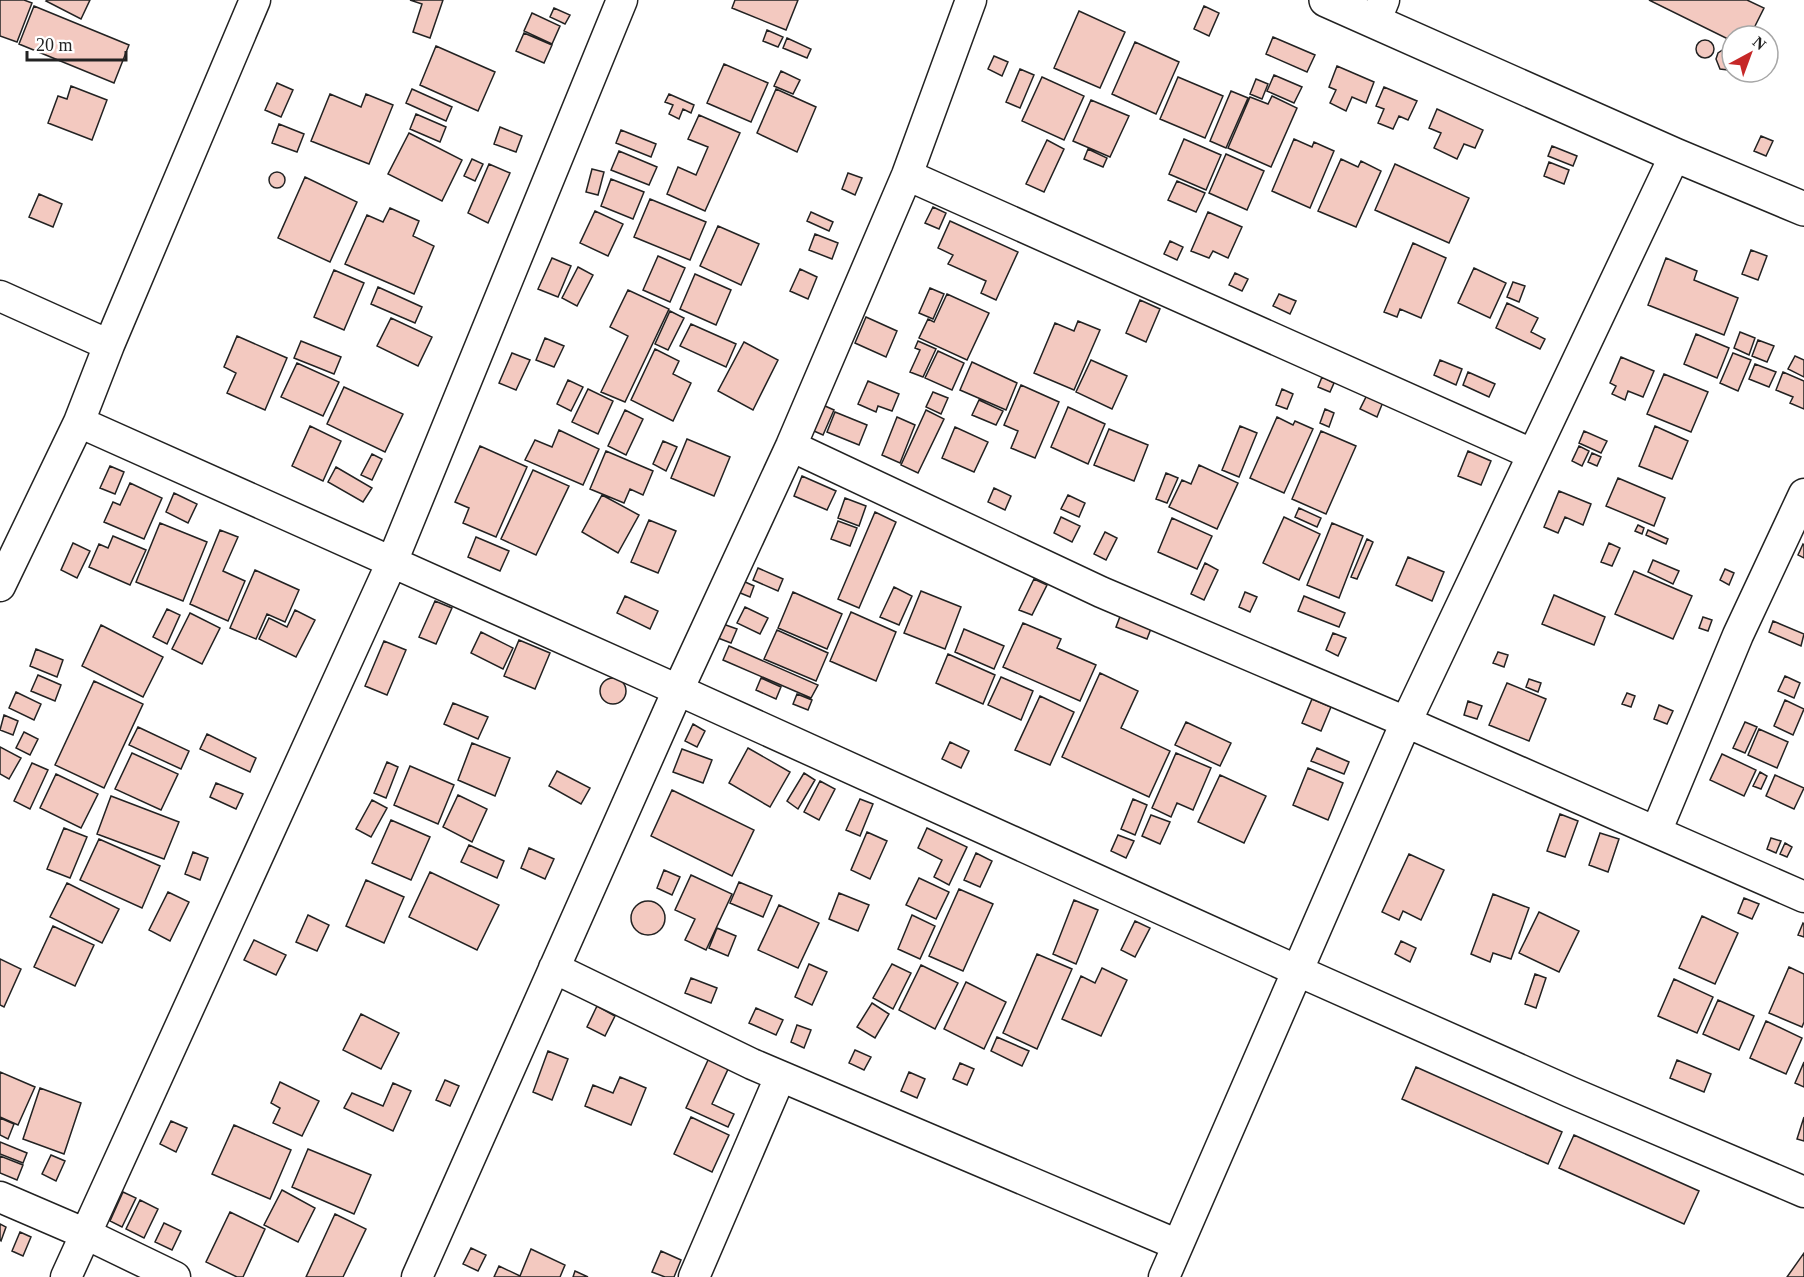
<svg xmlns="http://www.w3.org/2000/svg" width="1804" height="1277" viewBox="0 0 1804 1277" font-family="Georgia,serif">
<rect width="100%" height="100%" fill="#fff"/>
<path fill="#f3c9c0" stroke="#222" stroke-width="1.5" d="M0,0H24L32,3L17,42L0,36Z
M47,0H90L81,19L46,1Z
M410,0H443L430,38L413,32L422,4Z
M735,0H798L786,30L732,8Z
M1649,0H1747L1764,8L1750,36H1732V41Z
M34,6L129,45L114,83L19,44Z
M1204,6L1219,13L1209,36L1194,29Z
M554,8L570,15L565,24L550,17Z
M1079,11L1125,32L1100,88L1054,68Z
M532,13L560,26L552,44L524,31Z
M767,30L783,37L778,47L763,41Z
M524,33L552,45L544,63L516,51Z
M1273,37L1315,55L1307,72L1266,54Z
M787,38L811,49L807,58L783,48Z
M1696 49a9 9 0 1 1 18 0a9 9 0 1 1-18 0Z
M1135,42L1179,62L1156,114L1112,94Z
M436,46L495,72L478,111L420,85Z
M1724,49L1732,51V68L1728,70L1720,69L1716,59L1718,53Z
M994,56L1008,62L1002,76L988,69Z
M724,64L768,83L751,122L707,103Z
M1337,66L1374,82L1366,103L1352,97L1346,111L1330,103L1336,90L1329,87Z
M1020,69L1034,75L1020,108L1006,102Z
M781,71L800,80L793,94L774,86Z
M1274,75L1302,87L1294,103L1267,91Z
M1042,77L1084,96L1064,140L1022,121Z
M1178,77L1223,96L1205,138L1160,119Z
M1256,79L1268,84L1262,99L1250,94Z
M277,83L293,90L281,117L265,110Z
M71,86L107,100L92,140L48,123L58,96L67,99Z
M1384,87L1417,101L1408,120L1399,116L1393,129L1378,123L1384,109L1376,106Z
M412,89L452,107L446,121L406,103Z
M776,89L816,107L797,152L757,133Z
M1231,91L1248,98L1226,148L1210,141Z
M330,94L361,107L366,94L393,105L369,164L311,141Z
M669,94L694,105L691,113L683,109L679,119L669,114L673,105L665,102Z
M1272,96L1297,108L1271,167L1228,148L1250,97L1268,104Z
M1091,100L1129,116L1110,157L1073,141Z
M1437,109L1483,130L1475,148L1464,144L1457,159L1434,148L1441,133L1429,128Z
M416,114L446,127L440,142L410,129Z
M699,115L740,133L705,211L667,194L678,167L696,175L708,147L688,139Z
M279,124L304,134L297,152L272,143Z
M500,127L522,136L516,152L494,144Z
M621,130L656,144L651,157L616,143Z
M409,133L462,160L442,201L388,174Z
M1761,136L1773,141L1766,156L1754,151Z
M1184,139L1221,155L1206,190L1169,174Z
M1294,139L1312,147L1314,142L1334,151L1310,208L1272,191Z
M1047,140L1064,149L1044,192L1026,184Z
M1552,146L1577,156L1573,166L1548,156Z
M1088,149L1107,158L1103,167L1084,159Z
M619,151L657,167L649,185L611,170Z
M1226,154L1264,171L1247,210L1209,193Z
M472,159L483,164L475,181L464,176Z
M1341,159L1358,167L1361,161L1381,171L1356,227L1318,211Z
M1549,162L1569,170L1564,184L1544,176Z
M489,164L510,173L488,223L468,213Z
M1395,164L1469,198L1449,243L1375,210Z
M592,169L604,172L598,195L586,192Z
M269 180a8 8 0 1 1 16 0a8 8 0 1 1-16 0Z
M848,173L862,178L855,195L842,189Z
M305,177L357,202L330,262L278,238Z
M611,179L644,192L633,219L601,206Z
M1177,181L1205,193L1196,212L1168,200Z
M39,194L62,204L53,227L29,217Z
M650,199L706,222L690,260L634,237Z
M933,207L946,213L939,229L925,223Z
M390,208L419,221L413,236L434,246L414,294L345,264L367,215L383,222Z
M595,211L623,224L608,256L580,243Z
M811,212L833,222L829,231L807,221Z
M1208,212L1242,227L1228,258L1213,251L1209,258L1191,251Z
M950,221L1018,252L996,300L981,293L986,281L948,264L953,255L938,248Z
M718,226L759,244L741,285L700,266Z
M815,234L838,243L832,259L809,250Z
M1170,241L1183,247L1177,260L1164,254Z
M1413,243L1446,258L1421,318L1400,309L1397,317L1384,312Z
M1751,250L1767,256L1758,280L1742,274Z
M658,256L685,268L670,302L643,290Z
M552,258L571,266L558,297L538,289Z
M1666,258L1697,271L1694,280L1738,298L1724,335L1648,305Z
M578,267L593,275L577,306L562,298Z
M1474,268L1506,283L1490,318L1458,303Z
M800,269L817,277L808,299L790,291Z
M334,270L364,283L344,330L314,317Z
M1235,273L1248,279L1242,291L1229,285Z
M695,274L731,290L716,325L680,309Z
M1513,282L1525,286L1519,302L1507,297Z
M378,287L422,307L415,323L371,304Z
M930,288L944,294L933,319L919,313Z
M628,290L669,309L625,402L601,392L628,336L610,327Z
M947,294L989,313L967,360L919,338L928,319L934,322Z
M1279,294L1296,301L1290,314L1273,306Z
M1140,300L1160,309L1146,342L1126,333Z
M1507,303L1538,318L1531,332L1545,339L1540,349L1496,328Z
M670,311L684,318L668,350L655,344Z
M866,317L897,331L886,357L855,343Z
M391,318L432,337L418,366L377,346Z
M1078,321L1100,330L1074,390L1034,373L1055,323L1074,331Z
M691,324L736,344L726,367L680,346Z
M1740,332L1755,338L1749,355L1734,348Z
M1696,334L1729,348L1717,378L1684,364Z
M237,336L287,358L265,410L227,393L236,373L224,367Z
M545,338L564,346L554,367L536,360Z
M1758,340L1774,346L1767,362L1752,356Z
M301,341L341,357L334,374L294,358Z
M918,341L936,349L923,377L910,372L920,350L915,348Z
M744,342L778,360L753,410L718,391Z
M655,349L679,361L673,374L691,383L673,421L631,400Z
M938,351L964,363L952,390L925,378Z
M512,353L530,360L516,390L499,383Z
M1733,353L1751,360L1738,391L1720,383Z
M1795,356L1804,360V377L1788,369Z
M1621,357L1654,371L1643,397L1628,391L1625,400L1612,394L1616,386L1610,383Z
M1091,360L1127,376L1112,409L1076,392Z
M1440,360L1462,369L1456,385L1434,375Z
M972,362L1017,383L1006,410L960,390Z
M297,363L339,382L323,416L281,397Z
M1755,364L1776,372L1769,387L1749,379Z
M1468,372L1495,384L1489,397L1463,385Z
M1783,372L1804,381V409L1790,403L1793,397L1776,390Z
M1664,374L1708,392L1691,432L1647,414Z
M1322,377L1334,383L1330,392L1318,387Z
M568,380L583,387L571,411L557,404Z
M868,381L899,394L892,411L878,406L876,412L858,404Z
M1021,385L1059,402L1035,458L1011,448L1018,431L1004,425Z
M344,387L403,414L385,452L327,424Z
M588,389L613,401L598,434L572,422Z
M1282,389L1293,394L1287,409L1276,405Z
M933,392L948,398L941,414L926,407Z
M1367,395L1383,402L1377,417L1360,409Z
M979,400L1003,411L996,425L972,415Z
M816,402L834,410L823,435L805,427Z
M1068,407L1105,424L1088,464L1051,447Z
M1325,409L1334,413L1329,427L1320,423Z
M625,410L643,419L626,455L608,446Z
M926,410L944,419L918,473L901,465Z
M835,412L867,425L859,445L827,432Z
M897,417L915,425L900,463L882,455Z
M1277,417L1293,425L1295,421L1313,429L1284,493L1250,478Z
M310,426L341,441L323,481L292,466Z
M1240,426L1257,433L1239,477L1222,470Z
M1655,426L1688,441L1672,479L1639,466Z
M955,427L988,442L974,472L942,458Z
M1109,429L1148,445L1134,481L1094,465Z
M559,430L599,449L583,485L525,460L535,440L552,447Z
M1321,431L1356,446L1326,514L1292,499Z
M1584,431L1607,441L1601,453L1579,443Z
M687,439L730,457L714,496L671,478Z
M663,441L677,447L666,471L653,464Z
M480,446L527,467L496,537L463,523L469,508L455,502Z
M1579,446L1589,451L1582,466L1572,461Z
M606,451L653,471L643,495L630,489L624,503L590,489Z
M1468,451L1491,461L1481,485L1458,476Z
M1592,453L1601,457L1597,466L1588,462Z
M372,454L382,459L372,480L361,475Z
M1199,465L1238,483L1217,529L1169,507L1182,480L1191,484Z
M110,466L124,472L115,494L100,488Z
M336,467L372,488L363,502L328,482Z
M533,470L569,486L536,555L501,539Z
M1166,473L1178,478L1167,503L1156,499Z
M802,476L836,491L827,510L794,496Z
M1618,478L1665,498L1654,526L1606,506Z
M130,483L162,498L144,539L104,522L113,502L120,505Z
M994,488L1011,496L1005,510L988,502Z
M1559,491L1591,504L1583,525L1565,517L1558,533L1544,527Z
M174,493L197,504L188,523L166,512Z
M602,495L639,515L618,553L582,532Z
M1068,495L1085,503L1079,517L1061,509Z
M845,498L866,506L859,526L838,518Z
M1299,508L1321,518L1317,527L1295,517Z
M875,512L896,522L859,608L838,599Z
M1061,517L1080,526L1072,542L1054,533Z
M1284,517L1320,534L1299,580L1263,563Z
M1172,518L1212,536L1197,569L1158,552Z
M649,520L676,531L658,573L631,562Z
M838,521L857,528L850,546L831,539Z
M160,523L207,542L183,601L136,582Z
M1332,523L1363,536L1339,598L1307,585Z
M1638,525L1644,528L1642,534L1635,531Z
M220,530L238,537L223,571L245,581L228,621L190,604Z
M1648,530L1668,539L1666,544L1646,535Z
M1105,532L1117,538L1106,560L1094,554Z
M113,536L146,550L130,585L89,567L99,544L108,548Z
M476,537L509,551L500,571L468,557Z
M1367,539L1373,542L1357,579L1351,577Z
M73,543L90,551L77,578L61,570Z
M1609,543L1620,548L1612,566L1601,562Z
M1803,544L1804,545V558L1798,555Z
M1408,557L1444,572L1432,601L1396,585Z
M1653,560L1679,571L1673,584L1648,572Z
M1205,563L1218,570L1204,600L1191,594Z
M758,568L783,579L778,591L753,580Z
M1725,569L1734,573L1729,585L1720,580Z
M255,570L299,590L285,622L267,614L256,639L230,628Z
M1634,571L1692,596L1673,639L1615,614Z
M1034,579L1047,585L1032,615L1019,610Z
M743,581L754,586L750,597L738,592Z
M894,587L912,596L899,625L880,617Z
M921,591L961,607L945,649L904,633Z
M793,592L842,614L827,649L778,628Z
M1245,592L1257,597L1250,612L1239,607Z
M1554,595L1605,617L1594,645L1542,624Z
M625,596L658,611L650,629L617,613Z
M1304,596L1345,613L1339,627L1298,611Z
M435,601L452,608L436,644L419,637Z
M745,607L768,618L760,634L737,623Z
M167,609L180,615L167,644L153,637Z
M295,610L315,620L296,657L259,639L269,618L287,627Z
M851,612L896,632L876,681L830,661Z
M190,613L220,628L202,664L172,649Z
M1121,614L1152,626L1147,639L1116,627Z
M1703,617L1712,620L1708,631L1699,628Z
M1773,621L1804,634L1801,646L1769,632Z
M1023,623L1061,639L1057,648L1096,665L1080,701L1003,667Z
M723,624L737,629L731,643L718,638Z
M101,625L163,657L143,697L82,666Z
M964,629L1004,646L994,669L955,652Z
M777,630L828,653L816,681L764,659Z
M481,632L513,648L503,669L471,653Z
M1333,633L1346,638L1338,656L1326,650Z
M519,640L550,653L535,689L504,676Z
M384,641L406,650L387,695L365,686Z
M729,646L818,685L811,698L723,660Z
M36,649L63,660L57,677L30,666Z
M1498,652L1508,655L1504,667L1493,663Z
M948,654L995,675L983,704L936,683Z
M1100,673L1138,691L1121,728L1170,751L1149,797L1062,757Z
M38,675L61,685L55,701L31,691Z
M1785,676L1800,683L1794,698L1778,691Z
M1001,677L1033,691L1021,720L988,705Z
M600 691a13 13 0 1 1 26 0a13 13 0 1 1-26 0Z
M761,678L781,687L776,699L756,690Z
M1529,679L1541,683L1538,692L1526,687Z
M94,681L143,704L104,788L55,765Z
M1507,683L1546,699L1529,741L1489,725Z
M16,692L41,704L34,720L9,708Z
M1627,693L1635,696L1631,707L1622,704Z
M797,694L812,700L808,710L793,704Z
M1040,696L1074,712L1050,765L1015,750Z
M1312,699L1331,707L1321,731L1302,723Z
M1785,700L1804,709L1793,735L1774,726Z
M1468,701L1482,706L1477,719L1464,715Z
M453,703L488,717L478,739L444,724Z
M1659,705L1673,711L1667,724L1654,719Z
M4,715L18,721L13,735L0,730Z
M1186,722L1231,743L1220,766L1175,745Z
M1745,722L1757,727L1745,753L1733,748Z
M693,724L705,731L697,747L685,741Z
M138,727L189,751L181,769L129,745Z
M1759,729L1788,742L1777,768L1748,755Z
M24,732L38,739L30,755L16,748Z
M207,734L256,758L250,772L200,749Z
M950,742L969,751L961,768L942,759Z
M472,743L510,758L495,796L458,780Z
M0,747L21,758L9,779L0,774Z
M748,748L790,772L770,807L729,783Z
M1317,748L1349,762L1344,774L1311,761Z
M682,749L712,760L703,783L673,772Z
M132,753L178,774L161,810L115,789Z
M1176,753L1211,768L1193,810L1177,803L1171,817L1152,808Z
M1722,754L1756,770L1744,796L1710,780Z
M387,762L398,767L386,798L374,793Z
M32,763L48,770L30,809L14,801Z
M410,766L454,785L438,824L394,805Z
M1308,768L1343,783L1328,820L1293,805Z
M557,771L590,788L581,804L549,786Z
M1760,772L1767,776L1761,789L1753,786Z
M804,773L815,780L798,809L787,801Z
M56,774L98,794L81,828L40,808Z
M1220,775L1266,796L1244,843L1198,822Z
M1775,775L1804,788L1794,809L1766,796Z
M820,781L835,789L819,820L804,812Z
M216,783L243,794L236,809L210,797Z
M672,790L754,830L732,876L651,836Z
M458,795L487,809L472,842L443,827Z
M111,796L179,822L164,859L97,834Z
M860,799L873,804L860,836L846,830Z
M1133,799L1147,805L1135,835L1121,829Z
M372,800L387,808L371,837L356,829Z
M1560,814L1578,821L1565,857L1547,851Z
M1151,815L1170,822L1160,844L1142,836Z
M391,820L430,837L411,880L372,863Z
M64,828L87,837L70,878L47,869Z
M927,828L967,847L949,885L934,877L942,860L918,848Z
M867,832L887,841L870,879L851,870Z
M1600,833L1619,839L1608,872L1589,865Z
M1118,835L1134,841L1126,858L1111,851Z
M1771,838L1781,841L1776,853L1767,849Z
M99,839L160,866L142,908L80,880Z
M1785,843L1792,847L1787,857L1780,854Z
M469,845L504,861L497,878L461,862Z
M529,848L554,859L545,879L521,868Z
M193,852L208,858L200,880L185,874Z
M976,853L992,861L980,887L964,880Z
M1409,854L1444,870L1421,920L1403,911L1399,920L1382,912Z
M664,870L680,877L672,895L657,888Z
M430,872L499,905L477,950L409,917Z
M691,875L732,894L706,950L685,940L695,919L675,910Z
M919,878L949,892L936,919L906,905Z
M366,880L404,897L384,943L346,926Z
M739,882L772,896L763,917L730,903Z
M67,883L119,909L102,943L50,917Z
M959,889L993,904L963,971L929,956Z
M168,892L189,902L170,941L149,930Z
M839,893L869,905L858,931L829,919Z
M1493,894L1529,908L1511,959L1493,953L1490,962L1471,954Z
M1744,898L1759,904L1752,919L1738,913Z
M1074,900L1098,910L1076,964L1053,954Z
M631 918a17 17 0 1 1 34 0a17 17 0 1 1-34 0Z
M779,905L819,923L798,968L758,950Z
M1539,912L1579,931L1559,972L1519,953Z
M308,915L329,925L317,951L296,942Z
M912,915L935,926L920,959L898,949Z
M1702,916L1738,933L1715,984L1679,968Z
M1135,921L1150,928L1135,957L1121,950Z
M1803,923L1804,924V937L1798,935Z
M53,926L94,945L75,986L34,967Z
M717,928L736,936L728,956L709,948Z
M254,940L286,955L276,975L244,960Z
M1401,941L1416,948L1410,962L1395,954Z
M1037,954L1072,969L1037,1049L1003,1033Z
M0,959L21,969L4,1007L0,1005Z
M809,964L827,972L812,1005L795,997Z
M892,964L911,973L893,1009L873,998Z
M921,965L958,983L935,1029L899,1010Z
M1789,967L1804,974V1022L1802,1027L1769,1013Z
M1102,968L1127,980L1101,1036L1062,1019L1081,976L1095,983Z
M1535,974L1546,978L1536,1008L1525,1004Z
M691,978L717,988L711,1003L685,993Z
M1674,979L1713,997L1697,1033L1658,1016Z
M966,982L1006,1002L984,1049L944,1029Z
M1718,1000L1754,1016L1739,1050L1703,1034Z
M872,1003L889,1014L875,1038L857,1027Z
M597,1006L615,1016L605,1036L587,1027Z
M756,1008L783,1020L776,1035L749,1023Z
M361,1014L399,1033L381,1069L343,1050Z
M1766,1021L1802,1038L1786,1074L1750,1058Z
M797,1025L811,1030L804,1048L791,1042Z
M997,1037L1029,1051L1022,1066L991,1051Z
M855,1050L871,1057L864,1070L849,1063Z
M548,1051L568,1059L552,1100L533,1092Z
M709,1058L729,1067L712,1104L734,1114L728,1127L686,1108Z
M1677,1060L1711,1074L1704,1092L1670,1078Z
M1804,1062V1087L1795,1083Z
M960,1063L974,1069L967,1085L953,1079Z
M1416,1067L1562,1132L1548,1164L1402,1099Z
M0,1072L35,1087L18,1125L0,1117Z
M909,1072L925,1079L917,1098L901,1091Z
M620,1077L646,1088L631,1125L585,1106L593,1085L613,1093Z
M445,1080L459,1086L450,1106L436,1100Z
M280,1082L319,1101L302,1136L273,1123L280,1108L271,1103Z
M393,1083L411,1091L393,1131L344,1108L352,1093L383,1106Z
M40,1088L81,1103L64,1154L23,1139Z
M691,1117L729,1135L712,1172L674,1154Z
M1804,1117V1141L1797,1139Z
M0,1118L14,1124L8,1139L0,1135Z
M171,1121L187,1128L176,1152L160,1144Z
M234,1125L291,1150L270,1199L212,1174Z
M1574,1135L1699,1191L1684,1224L1559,1168Z
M0,1142L27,1153L23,1163L0,1154Z
M308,1149L371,1175L354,1214L292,1187Z
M51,1155L65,1161L56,1181L42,1174Z
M0,1156L23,1165L17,1180L0,1173Z
M282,1190L315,1208L298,1242L264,1225Z
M123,1192L136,1198L122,1227L110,1221Z
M140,1200L158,1209L144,1238L126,1229Z
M230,1212L265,1229L243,1277H237L206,1262Z
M335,1214L366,1229L343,1277H306Z
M164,1223L181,1231L172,1250L155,1242Z
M0,1224L6,1227L1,1241L0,1240Z
M20,1232L31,1237L23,1256L12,1251Z
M471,1248L486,1255L478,1271L463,1264Z
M531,1249L565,1265L560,1277H494L499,1266L520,1276Z
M661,1251L681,1260L674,1277H665L652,1272Z
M1804,1253V1277H1787Z
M575,1271L588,1277H573Z"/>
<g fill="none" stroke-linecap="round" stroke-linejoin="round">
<defs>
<path id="minor" d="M1375,22L1384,0
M907,175L1532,454
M0,296L109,345
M79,422L678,690L1298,971L1570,1092L1804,1192
M791,446L1101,592L1406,722L1804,897
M0,586L79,422L109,345L255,0
M1656,832L1738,635L1804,494
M554,968L752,1064L1178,1245
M0,1197L86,1234L175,1277
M66,1277L392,562L622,0
M417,1277L678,690L791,446L907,175L971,0
M694,1277L780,1077
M1164,1277L1406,722L1675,155"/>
<path id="tertiary" d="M1326,0L1675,155L1804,209"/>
</defs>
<use href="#minor" stroke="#222" stroke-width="33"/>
<use href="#tertiary" stroke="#222" stroke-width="36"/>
<use href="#minor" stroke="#fff" stroke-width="30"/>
<use href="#tertiary" stroke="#fff" stroke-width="33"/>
</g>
<g transform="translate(1750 54) rotate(41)"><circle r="28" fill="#ffffff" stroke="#a7a7a7" stroke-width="1.5"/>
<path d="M0-4.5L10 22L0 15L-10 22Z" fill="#c62828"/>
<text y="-9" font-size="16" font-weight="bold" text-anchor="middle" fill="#222222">N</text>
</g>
<path d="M27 51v9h99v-9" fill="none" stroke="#222222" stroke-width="3"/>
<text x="36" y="51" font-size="18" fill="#222222" stroke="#ffffff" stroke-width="4.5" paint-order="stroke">20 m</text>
</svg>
